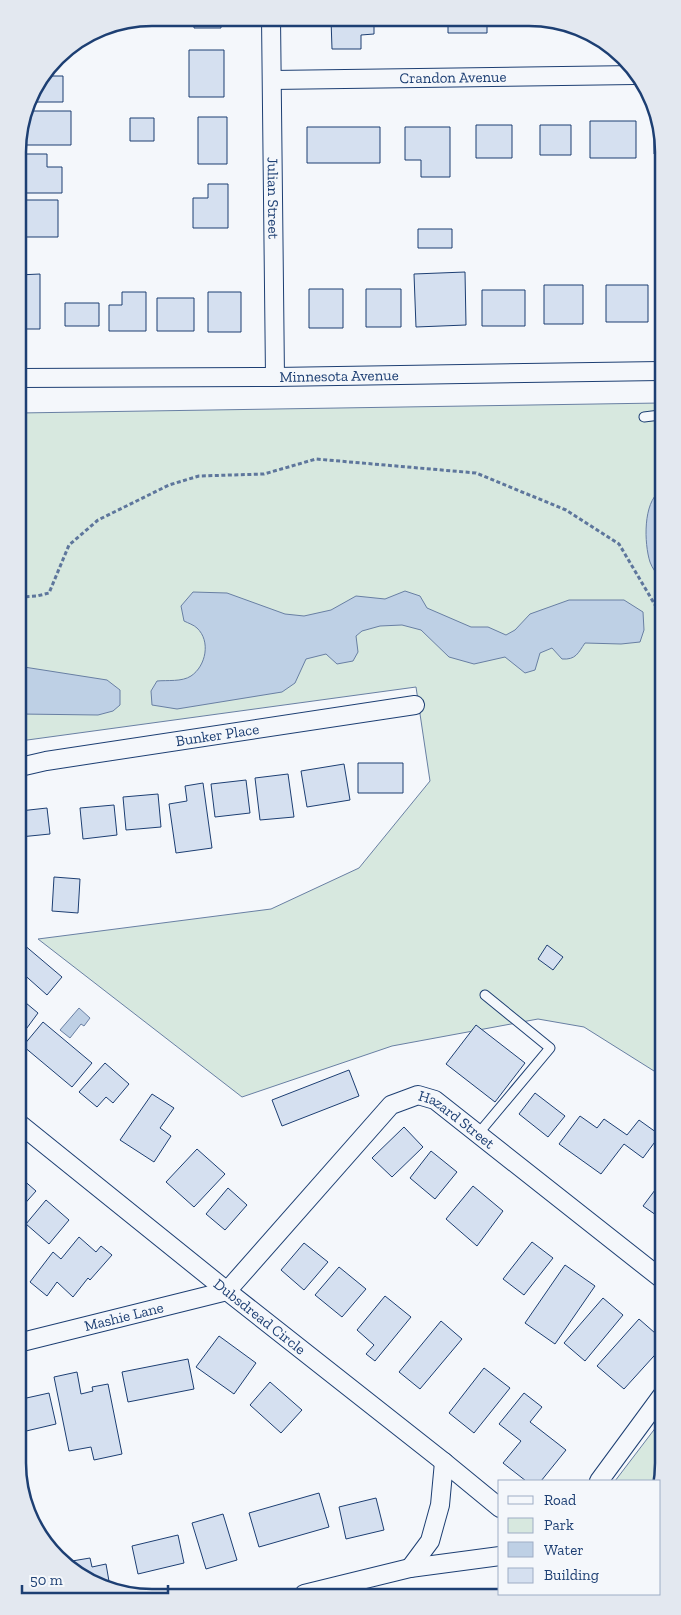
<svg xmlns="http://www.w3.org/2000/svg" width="681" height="1615" viewBox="0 0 681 1615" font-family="'Zilla Slab',serif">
<rect width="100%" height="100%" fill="#f4f7fb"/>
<path fill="#d7e8df" stroke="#687fa3" d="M660,403L662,1076L584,1027L538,1019L392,1046L242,1097L38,939L271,909L359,868L430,781L416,687L20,741L19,413Z
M663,1418V1472L660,1487V1481H615Z"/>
<path fill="#bed0e5" stroke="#687fa3" d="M660,491V579C657,574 652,568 650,562C644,543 643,503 660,491Z
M405,591L420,596L427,608L471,627H488L506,635L515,630L530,614L569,600H624L643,612L644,630L640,642L621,644L585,643C578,653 576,660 562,659L552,648L540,653L535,670L525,673L505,657L474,664L449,657L421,630L402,625L380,626L362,631L356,636L358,652L353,661L337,664L326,654L306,659L295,683L282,692L177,709L152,705L151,691L157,681C167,680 182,682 191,676C206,666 211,641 197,628C194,625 188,623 184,621L181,606L193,592L227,593L285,614L304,616L331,610L356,596L385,599Z
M19,665L24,667L107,680L120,690V705L113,711L98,715L20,714Z
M79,1008L90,1018L84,1026L81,1024L70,1038L60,1030Z"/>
<path fill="#d5e0f0" stroke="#1d3f73" d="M194,18H221V28H194Z
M331,19H374V34L361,35V49H332Z
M448,19L487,20V33H448Z
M189,50H224V97H189Z
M47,72V76H63V102H29L31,92Z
M26,111H71V145H22V127Z
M198,117H227V164H198Z
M130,118H154V141H130Z
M654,120H659V154H654Z
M590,121H636V158H590Z
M476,125H512V158H476Z
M540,125H571V155H540Z
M307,127H380V163H307Z
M405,127H450V177H421V160H405Z
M21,154H47V167H62V193H21Z
M208,184H228V228H193V198H208Z
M21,200H58V237H21Z
M418,229H452V248H418Z
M465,272L466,325L416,327L414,274Z
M40,274V329H18V275Z
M544,285H583V324H544Z
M606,285H648V322H606Z
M309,289H343V328H309Z
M366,289H401V327H366Z
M482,290H525V326H482Z
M122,292H146V331H109V305H122Z
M208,292H241V332H208Z
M157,298H194V331H157Z
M65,303H99V326H65Z
M358,763H403V793H358Z
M344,764L350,800L307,807L301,771Z
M288,774L294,817L260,820L255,778Z
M246,780L250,813L215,817L211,784Z
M203,783L212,848L176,853L169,804L187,801L185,786Z
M158,794L161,827L126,830L123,797Z
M114,805L117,835L83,839L80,808Z
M47,808L50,834L20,837V811Z
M54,877L80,879L78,913L52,911Z
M23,944L62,977L47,995L20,971V948Z
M547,945L563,957L553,970L538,959Z
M20,998L38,1013L21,1036Z
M43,1022L92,1063L72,1087L23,1046Z
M476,1025L525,1063L495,1102L446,1064Z
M105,1063L129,1084L113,1103L106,1097L97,1107L79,1092Z
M349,1070L359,1096L282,1126L272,1100Z
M535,1093L565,1116L548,1137L519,1114Z
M152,1094L174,1108L160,1128L171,1136L154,1162L120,1140Z
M580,1116L597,1128L604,1119L627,1135L639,1120L660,1135L643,1158L624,1144L601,1174L559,1144Z
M404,1127L423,1147L392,1177L372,1158Z
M197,1149L225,1174L194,1207L166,1182Z
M431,1151L457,1172L435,1199L410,1178Z
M21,1178L36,1191L21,1208Z
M473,1186L503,1211L477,1246L446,1219Z
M228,1188L247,1205L225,1230L206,1214Z
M655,1190L662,1195V1207L656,1215L643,1206Z
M46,1200L69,1220L49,1244L26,1224Z
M79,1237L96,1252L101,1246L112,1255L90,1280L88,1278L73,1297L57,1282L47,1296L30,1282L53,1252L61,1259Z
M532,1242L553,1258L524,1295L503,1279Z
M304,1243L328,1262L304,1290L281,1270Z
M565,1265L595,1286L555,1344L525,1323Z
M339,1267L366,1289L342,1317L315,1295Z
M385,1296L411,1317L375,1361L366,1354L374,1345L357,1330Z
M603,1298L623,1315L585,1361L564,1343Z
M639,1319L663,1340V1346L624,1389L597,1366Z
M441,1321L462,1339L420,1389L399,1372Z
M219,1336L256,1363L234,1394L196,1367Z
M188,1359L194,1389L128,1402L122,1372Z
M484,1368L510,1388L474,1433L449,1413Z
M77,1372L81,1394L93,1391L92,1387L108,1384L122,1454L94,1460L91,1447L69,1451L54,1377Z
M270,1382L302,1410L281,1433L250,1405Z
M49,1393L56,1424L22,1432V1399Z
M524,1393L542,1407L530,1422L566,1450L541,1481H526L503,1463L521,1441L499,1424Z
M319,1493L329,1527L259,1547L249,1513Z
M376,1498L384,1530L346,1539L339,1507Z
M223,1514L237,1560L206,1569L192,1523Z
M178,1535L184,1563L138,1574L132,1546Z
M90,1558L92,1567L106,1564L110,1587L66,1566V1562Z"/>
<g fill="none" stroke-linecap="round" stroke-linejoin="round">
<defs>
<path id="lane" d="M644,417L660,415
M478,1134L550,1048L485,995"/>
<g id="street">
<path id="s1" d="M271,18L275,377"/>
<path id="s2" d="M272,80L635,75"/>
<path id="s3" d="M19,378L275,377L660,371"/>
<path id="s4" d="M20,767L46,761L415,705"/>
<path id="s5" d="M21,1125L227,1291L444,1462L500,1508"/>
<path id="s6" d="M22,1342L227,1291L391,1105L418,1095L435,1100L663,1280"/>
<path d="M599,1481L663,1394"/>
<path d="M410,1568L430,1541L440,1505L444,1462"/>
<path d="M304,1594L410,1568L500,1556"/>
</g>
</defs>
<use href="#lane" stroke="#1d3f73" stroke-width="11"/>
<use href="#street" stroke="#1d3f73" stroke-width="20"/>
<path stroke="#5e769c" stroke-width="3" stroke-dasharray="4 2.5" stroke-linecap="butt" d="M19,597L37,596L49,593L69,545L98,520L169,485L199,476L264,474L316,459L476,473L566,510L619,544L661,615"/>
<use href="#lane" stroke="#f4f7fb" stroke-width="9"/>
<use href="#street" stroke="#f4f7fb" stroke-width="18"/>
</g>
<g text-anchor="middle" stroke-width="4" stroke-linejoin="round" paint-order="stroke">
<g font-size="15" fill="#1d3f73" stroke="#f4f7fb">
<text dy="5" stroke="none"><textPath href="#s2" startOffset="181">Crandon Avenue</textPath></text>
<text dy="5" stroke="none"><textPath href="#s1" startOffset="180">Julian Street</textPath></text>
<text dy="5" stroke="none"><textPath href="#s3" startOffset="320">Minnesota Avenue</textPath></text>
<text dy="5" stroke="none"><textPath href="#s4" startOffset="200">Bunker Place</textPath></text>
<text dy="5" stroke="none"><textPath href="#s6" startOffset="534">Hazard Street</textPath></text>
<text dy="5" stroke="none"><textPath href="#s6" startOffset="105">Mashie Lane</textPath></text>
<text dy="5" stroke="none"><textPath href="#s5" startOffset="306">Dubsdread Circle</textPath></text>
</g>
</g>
<path d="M0 0H681V1615H0ZM152 26H529A126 126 0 0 1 655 152V1463A126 126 0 0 1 529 1589H152A126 126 0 0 1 26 1463V152A126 126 0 0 1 152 26Z" fill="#e3e8f0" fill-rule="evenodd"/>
<path fill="none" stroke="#1d3f73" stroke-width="2.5" d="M152 26H529A126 126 0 0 1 655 152V1463A126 126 0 0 1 529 1589H152A126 126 0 0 1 26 1463V152A126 126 0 0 1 152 26Z"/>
<rect x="498" y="1480" width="162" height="115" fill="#f4f7fb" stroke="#9eadc5"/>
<rect x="508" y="1496" width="25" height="8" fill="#f4f7fb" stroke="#9eadc5"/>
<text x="544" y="1505" font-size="15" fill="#1d3f73">Road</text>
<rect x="508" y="1518" width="25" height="15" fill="#d7e8df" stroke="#9eadc5"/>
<text x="544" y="1530" font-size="15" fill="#1d3f73">Park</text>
<rect x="508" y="1542" width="25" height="15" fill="#bed0e5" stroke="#9eadc5"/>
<text x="544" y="1555" font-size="15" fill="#1d3f73">Water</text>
<rect x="508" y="1568" width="25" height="15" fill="#d5e0f0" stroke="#9eadc5"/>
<text x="544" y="1580" font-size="15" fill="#1d3f73">Building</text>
<path d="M22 1585v8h146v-8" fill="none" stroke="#1d3f73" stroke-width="2.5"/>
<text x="30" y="1585" font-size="15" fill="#1d3f73" stroke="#f4f7fb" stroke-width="4" paint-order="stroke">50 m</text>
</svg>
